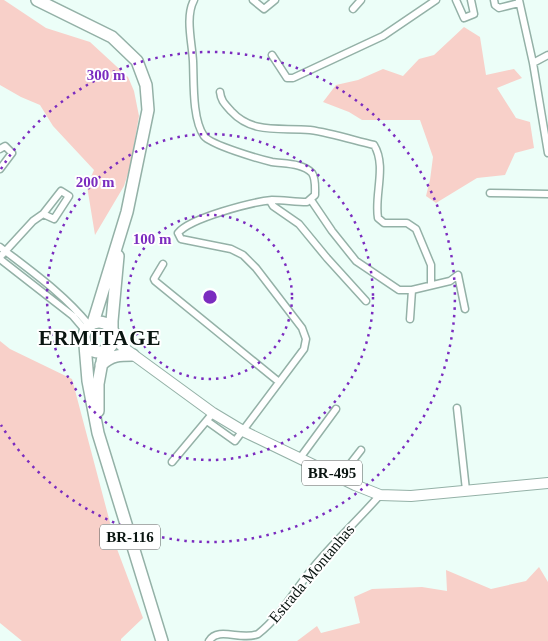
<svg xmlns="http://www.w3.org/2000/svg" width="548" height="641" viewBox="0 0 548 641" font-family="'Times New Roman',serif">
<rect width="100%" height="100%" fill="#ecfef8"/>
<path fill="#f8d0c9" d="M0,0H4L46,28L90,42L128,77L134,91L139,116L130,167L124,186L95,235L87,186L94,170L53,126L40,105L21,97L0,85Z
M464,27L480,37L486,75L514,69L522,78L497,88L516,118L530,122L534,148L515,153L505,175L477,178L436,203L426,196L430,180L433,157L420,120H362L349,112L323,102L336,85L358,80L383,69L403,76L419,59L434,55Z
M0,341L10,349L72,379L117,549L143,618L121,639V641H22L0,623Z
M539,567L548,582V641H297L317,626L321,633L360,623L354,597L372,589L422,587L447,591L446,570L491,589L526,581Z"/>
<g fill="none" stroke-linecap="round" stroke-linejoin="round">
<defs>
<path id="street" d="M194,0C185,17 192,42 193,61C194,81 192,119 204,136C211,145 259,159 272,162C284,164 303,163 312,173C316,179 315,189 315,195L307,202C295,202 284,200 272,200C252,202 190,218 178,233L181,239L231,249L243,255L256,268L302,328L306,339L304,349L235,441L207,421
M253,0L264,9L275,0
M456,0L464,18L474,14L471,0
M494,0L495,5L499,8L519,3
M519,0L533,63L548,153
M353,9L361,0
M272,55L287,78H293L383,36L436,0
M533,63L548,55
M220,92C221,101 225,104 231,111C253,135 281,127 310,130C331,133 353,140 374,145C387,166 374,195 378,218L384,223H407L416,229L431,265V285
M0,149L5,146L12,153L0,169
M490,193L548,194
M311,200L332,231L356,261L399,290H412L450,281L458,275L465,309
M270,201L273,206L299,224L327,258L366,301
M0,247C31,271 64,294 89,325
M0,257L33,221L43,214L61,191L69,196L54,219L43,214
M0,259L73,316L85,330
M163,264L154,279L155,281L279,382
M410,319L412,290
M457,408L466,490
M300,458L336,409
M172,462L213,413
M340,477L361,450
M209,641C218,626 241,641 258,634C280,617 295,590 312,569C333,543 358,520 380,495"/>
<path id="primary" d="M112,329L118,342L124,348L213,413L243,431L355,485L380,495L411,496L548,483"/>
<path id="highway" d="M37,0L112,37L137,61L146,85L148,110L127,212L93,323
M84 337a15 15 0 1 1 30 0a15 15 0 1 1-30 0Z
M112,329V321L118,256
M85,345L88,381L98,433L162,641
M101,365C111,355 120,355 133,355
M98,411V384L104,351"/>
</defs>
<use href="#street" stroke="#94b1a7" stroke-width="9"/>
<use href="#primary" stroke="#94b1a7" stroke-width="12"/>
<use href="#highway" stroke="#94b1a7" stroke-width="14"/>
<use href="#street" stroke="#fff" stroke-width="6"/>
<use href="#primary" stroke="#fff" stroke-width="10"/>
<use href="#highway" stroke="#fff" stroke-width="11"/>
</g>
<g fill="none" stroke="#7b2cbf" stroke-width="2.5" stroke-dasharray="2.5 5">
<circle cx="210" cy="297" r="82"/>
<circle cx="210" cy="297" r="163"/>
<path d="M1 169A245 245 0 1 1 1 425"/>
</g>
<g text-anchor="middle" stroke-width="4" stroke-linejoin="round" paint-order="stroke">
<g fill="#fff" stroke="#545b58" stroke-width="1">
<rect x="302" y="460.5" width="60" height="25" rx="4"/>
<rect x="100" y="524.5" width="60" height="25" rx="4"/>
</g>
<g font-size="15" font-weight="bold" fill="#0a1511">
<text x="332" y="478">BR-495</text>
<text x="130" y="542">BR-116</text>
</g>
<g font-size="16" fill="#0a1511" stroke="#fff">
<text transform="translate(311 573) rotate(-50)" y="6">Estrada Montanhas</text>
</g>
<g font-size="21" font-weight="bold" letter-spacing="1" fill="#0a1511" stroke="#fff">
<text x="100" y="345">ERMITAGE</text>
</g>
</g>
<circle cx="210" cy="297" r="8" fill="#7b2cbf" stroke="#fff" stroke-width="2.5"/>
<g font-size="15" text-anchor="middle" font-weight="bold" fill="#7b2cbf" stroke="#fff" stroke-width="4" stroke-linejoin="round" paint-order="stroke">
<text x="106" y="80">300 m</text>
<text x="95" y="187">200 m</text>
<text x="152" y="244">100 m</text>
</g>
</svg>
